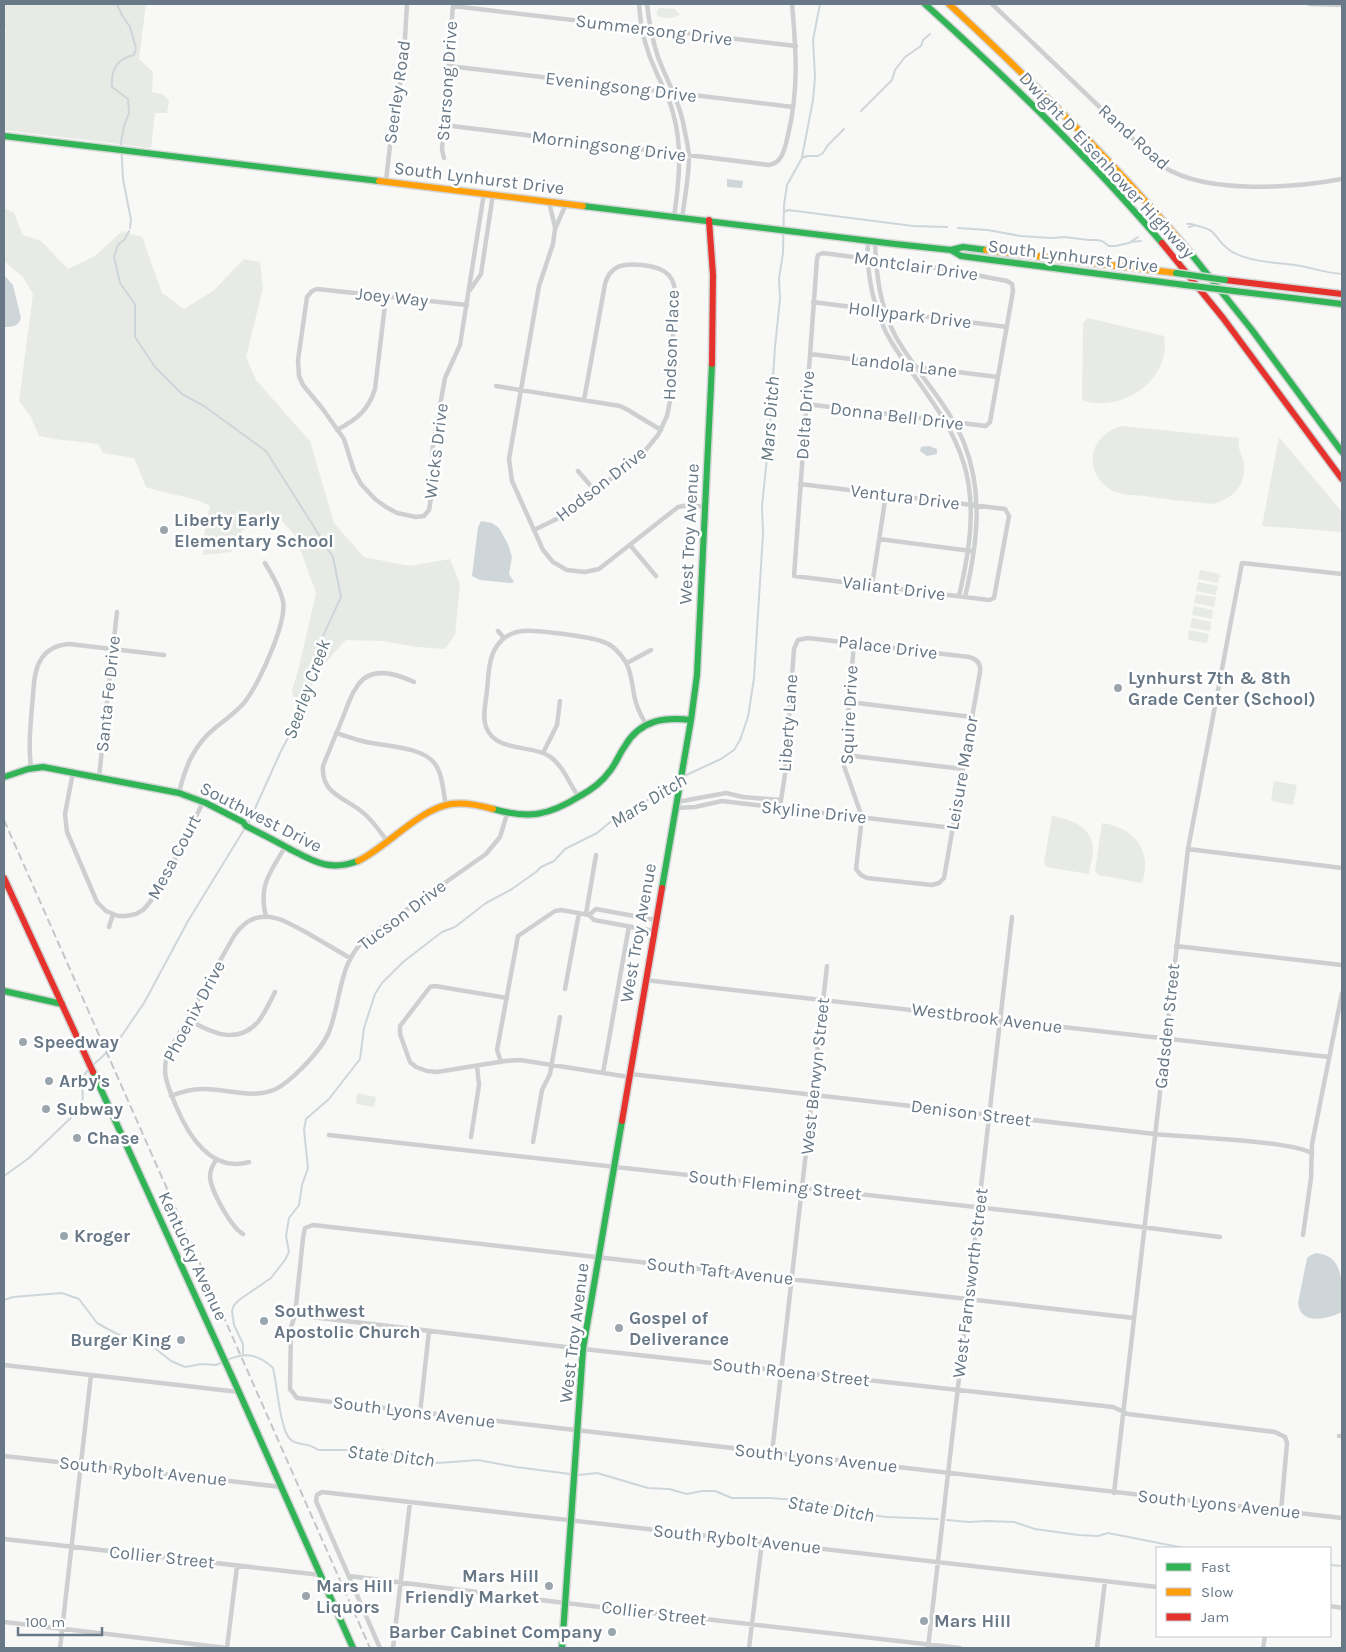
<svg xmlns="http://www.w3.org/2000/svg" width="1346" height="1652" viewBox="0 0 1346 1652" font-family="Karla,sans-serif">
<rect width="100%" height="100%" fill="#f8f8f7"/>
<path fill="#e8ebe5" d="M4,4H146L139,59L153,72L152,92L162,94L169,100L167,113H155L151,148L4,130V50L6,29L4,28Z
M659,8L675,9L680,15L672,18L659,17L656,13Z
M4,208L14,213L23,235L41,241L68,269L95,256L122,231L142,237L162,293L184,309L213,291L244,259L260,262L263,288L246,357L256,380L310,441L334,523L364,557L410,566L450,559L460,584L455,635L445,649L417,647L381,641L346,640C328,658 315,676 306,700H294L292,690L298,671L316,593L295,535L278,517L256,518L242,531L231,552L203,555L205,528L210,506C190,495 167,495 146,487L134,458L103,453L98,444L55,439L39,436L31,417L19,401L33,294L23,277L4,261Z
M1088,318L1164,336C1172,380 1121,414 1082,400L1083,323Z
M1122,426L1239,438C1237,452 1243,453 1244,465C1246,485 1232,500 1212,504C1189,502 1166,499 1144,496C1134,495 1122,495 1113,491C1098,484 1089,466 1094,450C1099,437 1109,429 1122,426Z
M1279,437L1342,512V532L1262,526Z
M1200,570L1220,574L1218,583L1198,579Z
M1198,582L1218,586L1216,595L1196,591Z
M1196,594L1216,597L1214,607L1194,603Z
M1194,606L1213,610L1212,619L1192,615Z
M1192,618L1211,622L1210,631L1190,628Z
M1189,630L1209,634L1207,643L1188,640Z
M1274,781L1297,785L1293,805L1271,801Z
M1052,816C1070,819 1093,827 1093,849C1093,857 1090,866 1089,874L1046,867L1044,862Z
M1102,823C1134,827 1153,851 1142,883L1098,875L1095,871Z
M357,1093L376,1097L374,1107L356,1104Z"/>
<path fill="#cfd6d9" d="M727,179L743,181L742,188L727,187Z
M4,275L13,285L21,318C18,327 12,327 4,327Z
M929,446L937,449V454L927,456L920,451L921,447Z
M481,521L492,523L499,528L508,544L512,557L509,574L514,582L511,583L480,580L472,576L478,527Z
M1316,1253C1346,1255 1342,1288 1342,1312C1328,1319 1300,1326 1298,1303L1307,1258L1311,1255Z"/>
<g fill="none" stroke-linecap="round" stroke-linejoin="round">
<path stroke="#cfd6d9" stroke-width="2" d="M117,4L122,15L130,27L136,48L134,55C116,59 111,70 112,87L128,99L129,113L124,126L121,142L123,179L131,220L130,228
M861,111L892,80L895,70L905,57L921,46L923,40L930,34
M802,157L813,100L815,77L813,40L820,4
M784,212L788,210L913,226L947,227
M1187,224C1191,223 1193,225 1198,226C1219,231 1213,237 1227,248C1244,263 1279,262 1301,266C1315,269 1328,273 1342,274
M1189,227L1195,225
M958,228L988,230L1020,236L1052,238L1064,237L1089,240H1096L1102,241L1109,246H1115L1129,243L1138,237
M129,231L125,239L118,245L114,257L120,283L135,304V337L155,367L182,394L204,406L266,451L333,557L341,597L323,636L310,673L301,713L281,751L248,824
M1131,242L1141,241
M684,776L721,759L734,750L740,740L748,717L754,678L763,534L762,506L769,438L775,347L780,299L779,279L783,253L784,205L787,185L802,158L807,156H818L823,153L828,145L844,129
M93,1065L116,1044L144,1003L188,921L245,828
M4,1176L29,1158L78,1111C90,1093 74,1085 88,1070
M4,1300L13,1297L62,1293L79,1299L97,1323L117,1334L151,1345L171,1361L185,1367L202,1364L216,1365L223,1362
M243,1354V1344L234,1325L232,1311L234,1305L239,1300L271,1278L285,1260L289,1252L286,1236L289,1218L299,1205L302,1185L308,1168L304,1130L306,1119L329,1099L360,1059L364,1028L375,994L382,983L403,962L442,932L455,927L486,903L512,889L536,872L541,867L554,861L565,849L597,833L620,814L636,810L659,790L680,778
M227,1360C246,1352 258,1354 273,1368C277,1383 280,1430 290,1439C298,1447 306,1441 318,1450H384L396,1457L413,1458L418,1460L438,1463L478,1460L516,1467L570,1474
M578,1475L597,1473L648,1488L669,1489L687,1494L702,1491H715L732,1498H770L811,1501L845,1511L886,1517L938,1519
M947,1520L969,1522L987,1521L1014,1522L1035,1529L1078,1535L1098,1536L1108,1533L1184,1548
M1330,1565L1342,1566"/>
<defs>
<path id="fast" d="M925,4C1008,79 1089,157 1162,243
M4,136L379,181
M583,206L895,244L951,250L963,247L986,250
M951,250L961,256L1185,285
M1188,250L1252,330L1342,452
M1234,291L1342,304
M4,777L28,769L43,767L179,793L206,803L243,822L246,826C260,833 274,840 288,848C313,861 329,872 358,861
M493,809C529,819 548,816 580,796C591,790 602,782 609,772C616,764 619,754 625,746C640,720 664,717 691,720
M662,888L691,720L697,675L712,364
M4,991L62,1004
M93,1072L239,1392L353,1648
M562,1648L583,1349L622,1121"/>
<path id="slow" d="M949,4C1033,82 1114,162 1188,250
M379,181L583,206
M986,250L1176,273
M358,861C387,847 419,809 451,804C465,802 479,805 493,809"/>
<path id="jam" d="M709,220L713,275L712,364
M1162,243L1223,318L1342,479
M1225,280L1342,294
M4,878L93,1072
M622,1121L662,888"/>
</defs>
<use href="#fast" stroke="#d4d6d6" stroke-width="9"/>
<use href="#slow" stroke="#d4d6d6" stroke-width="9"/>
<use href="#jam" stroke="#d4d6d6" stroke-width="9"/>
<path stroke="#cecfd0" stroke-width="4.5" d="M639,4C640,28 647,53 657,74C663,87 670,100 673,113C683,148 679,182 674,217
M647,4C649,22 652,39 658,57C666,79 678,98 683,122C685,133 688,145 689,156C689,176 685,197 682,218
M992,4L1156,161C1196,196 1293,188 1342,179
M1309,4L1342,5
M453,6L796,46
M449,66L793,107
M444,125L769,165C783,163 785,147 788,135C799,91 796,48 792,4
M444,158L442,150L453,5
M386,181L395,101L400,84L404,55L407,4
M549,202L555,227
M566,204L555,229L553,244L539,286L509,459L512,481L543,550L553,562L567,570L585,572L599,569L678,507L689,505L705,507
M868,240C866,274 874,314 892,343C917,383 950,418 964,464C977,507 969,553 959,596
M875,241C876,274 880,308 896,337C917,374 948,403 964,443C984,493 977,546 965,597
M470,290L481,274L493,194
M813,302L1007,327
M467,305L317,289L312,291L307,297L298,360L299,376L303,385L322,408L344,439L354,471L361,484L375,499L386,507L397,513L416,517L424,516L429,510L434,481L432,454L434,439L445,378L460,345L484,193
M810,354L998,377
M496,386L620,406L628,410L661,430
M337,430C357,419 368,411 375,389L386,296
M578,471L596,492
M800,484L1005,509L1009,516L994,598L989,600L794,576L817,259L818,255L823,253L944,269L1007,281L1012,284L1013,291L990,422L986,426L806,404
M534,530L567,514L644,452L658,435L667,416L670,401L675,292C674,272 660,267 642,265C624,263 610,265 605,284L584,400
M879,539L971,551
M630,545L656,576
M872,586L886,494
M498,631L504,638
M627,663L651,650
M849,702L972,717
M336,733C346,736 356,740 366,742C385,746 424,747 435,764C443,775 443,792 446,805
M543,753L557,725L560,701
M845,755L963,769
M31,768C28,743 31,720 33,695C34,684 34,671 40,661C46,650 56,645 69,644L164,655
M73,772L65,814L67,832L97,902L106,911L118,916H126L136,914L143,910L150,902L179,852L203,802
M99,777L117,612
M179,793C185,767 194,745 215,728C225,720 235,713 244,703C258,685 287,624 283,601C280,587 272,575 265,563
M578,796C569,783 563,765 549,756C530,744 496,753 486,727C482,716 486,702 487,690C489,672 488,653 502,640C507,635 515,632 522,631C534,629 590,637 601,641C607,643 613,646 617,651C632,665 631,681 635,699C637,708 641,716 646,724
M677,802L726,793L743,797L781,800
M780,807L785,774L794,649L798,640L808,638L969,657C977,659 981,664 980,672L944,878L939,883L932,885L867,878L861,875L856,869L862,817L844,766L854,643
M675,808L695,807L722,801L953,828
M387,841C379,830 372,819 361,811C343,797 321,793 323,766C330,748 338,730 345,712C348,704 351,695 356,688C369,665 395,673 414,682
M1188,849L1342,868
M586,914L596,855
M589,915L596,909L656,920
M266,917C258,885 270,873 285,847
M109,927L113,914
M1176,946L1342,965
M645,980L1329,1057
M565,989L579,913
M507,998L435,986L430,987L400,1026V1034L410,1062L416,1067L427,1071L437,1072L505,1061L520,1060L629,1077
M187,1019C210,1032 236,1046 258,1022C265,1013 270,1002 275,992
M501,1062L497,1050L518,936L555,911L561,910L589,915L594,920L654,931
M603,1073L629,926
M630,1074L1155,1134C1180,1137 1299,1141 1312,1154
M171,1096C181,1092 190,1089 201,1089C225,1088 252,1100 276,1089C286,1084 294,1076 302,1068C313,1057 323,1046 329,1032C342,998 338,960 369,936L486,854L500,837L507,814
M329,1135L1047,1215L1220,1237
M471,1137L479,1085L477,1066
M533,1142L542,1090L550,1074L560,1017
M217,1159C213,1164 210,1170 210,1177C211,1191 231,1227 243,1234
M249,1162C211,1173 188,1135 176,1106C168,1087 160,1071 169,1051L234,936C256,903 282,919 309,934C323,942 336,950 350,958
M1303,1235L1311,1178L1312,1144L1342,993
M295,1315L583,1349L1113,1407L1128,1414L1275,1432L1285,1437L1287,1443L1281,1511
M1134,1318L313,1225L305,1228L303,1238L295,1315L291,1327L290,1389L297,1398L1342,1518
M4,1365L239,1392
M420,1413L429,1331
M1339,1436H1342
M772,1453L827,966
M4,1456L282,1487
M1114,1493L1188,849L1242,563L1342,574
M4,1539L321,1575
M349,1576L565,1603L960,1648
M1330,1606L1342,1608
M4,1622L227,1648
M60,1648L91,1375
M227,1648L237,1566
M380,1648L316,1501L317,1495L322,1492L1157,1587
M393,1648L410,1502
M749,1648L762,1542
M928,1648L1012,917
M1097,1648L1105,1581
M1263,1648L1265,1636"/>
<use href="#fast" stroke="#30b455" stroke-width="6"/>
<use href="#slow" stroke="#ff9f0a" stroke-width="6"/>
<use href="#jam" stroke="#e5322d" stroke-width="6"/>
<path stroke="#c4c6c7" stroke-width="2" stroke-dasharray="8 4" stroke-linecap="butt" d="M4,820L370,1648"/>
<defs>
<path id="fast-bridge" d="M1176,273L1225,280
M1185,285L1234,291"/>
</defs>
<use href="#fast-bridge" stroke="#d4d6d6" stroke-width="9" stroke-linecap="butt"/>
<use href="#fast-bridge" stroke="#30b455" stroke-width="6"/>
</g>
<g fill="#9aa5ae" stroke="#fff" stroke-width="2">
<circle cx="164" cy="530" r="5"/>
<circle cx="1118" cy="688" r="5"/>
<circle cx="23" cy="1042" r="5"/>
<circle cx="49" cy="1081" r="5"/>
<circle cx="46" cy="1109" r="5"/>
<circle cx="77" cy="1138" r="5"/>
<circle cx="64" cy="1236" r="5"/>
<circle cx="264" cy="1321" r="5"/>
<circle cx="619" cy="1328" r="5"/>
<circle cx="181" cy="1340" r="5"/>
<circle cx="549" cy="1586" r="5"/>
<circle cx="306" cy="1596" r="5"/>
<circle cx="924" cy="1621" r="5"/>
<circle cx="612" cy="1632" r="5"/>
</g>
<g text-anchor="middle" stroke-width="5" stroke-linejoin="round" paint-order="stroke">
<g font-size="18" fill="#687886" stroke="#fff">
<text transform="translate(654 30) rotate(7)" y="6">Summersong Drive</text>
<text transform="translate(447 81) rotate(-86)" y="6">Starsong Drive</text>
<text transform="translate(621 87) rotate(7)" y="6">Eveningsong Drive</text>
<text transform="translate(397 92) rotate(-82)" y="6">Seerley Road</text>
<text transform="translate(1134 137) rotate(42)" y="6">Rand Road</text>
<text transform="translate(609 146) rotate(7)" y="6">Morningsong Drive</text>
<text transform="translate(1107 165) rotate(47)" y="6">Dwight D Eisenhower Highway</text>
<text transform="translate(479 178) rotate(7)" y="6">South Lynhurst Drive</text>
<text transform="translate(1073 256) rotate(7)" y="6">South Lynhurst Drive</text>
<text transform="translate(916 266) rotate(8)" y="6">Montclair Drive</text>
<text transform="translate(392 297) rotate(6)" y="6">Joey Way</text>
<text transform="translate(910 315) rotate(7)" y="6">Hollypark Drive</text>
<text transform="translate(671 345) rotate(-88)" y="6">Hodson Place</text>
<text transform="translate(904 365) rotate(7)" y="6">Landola Lane</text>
<text transform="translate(805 415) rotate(-86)" y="6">Delta Drive</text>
<text transform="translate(897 416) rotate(7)" y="6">Donna Bell Drive</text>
<text transform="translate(436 451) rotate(-83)" y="6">Wicks Drive</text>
<text transform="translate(601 484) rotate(-38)" y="6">Hodson Drive</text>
<text transform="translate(905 497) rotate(7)" y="6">Ventura Drive</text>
<text transform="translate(689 534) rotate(-87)" y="6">West Troy Avenue</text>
<text transform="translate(894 588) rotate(7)" y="6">Valiant Drive</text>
<text transform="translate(888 647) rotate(7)" y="6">Palace Drive</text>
<text transform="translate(108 694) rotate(-84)" y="6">Santa Fe Drive</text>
<text transform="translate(849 715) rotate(-87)" y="6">Squire Drive</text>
<text transform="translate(788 723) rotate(-86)" y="6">Liberty Lane</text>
<text transform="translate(962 773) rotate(-80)" y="6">Leisure Manor</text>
<text transform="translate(814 812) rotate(6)" y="6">Skyline Drive</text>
<text transform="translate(261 817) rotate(27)" y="6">Southwest Drive</text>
<text transform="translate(174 857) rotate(-62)" y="6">Mesa Court</text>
<text transform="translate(402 915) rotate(-37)" y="6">Tucson Drive</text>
<text transform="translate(638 933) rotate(-80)" y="6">West Troy Avenue</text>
<text transform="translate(194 1011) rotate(-62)" y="6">Phoenix Drive</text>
<text transform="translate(987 1018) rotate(7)" y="6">Westbrook Avenue</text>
<text transform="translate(1167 1026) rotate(-84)" y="6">Gadsden Street</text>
<text transform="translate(815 1076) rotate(-84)" y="6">West Berwyn Street</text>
<text transform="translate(971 1113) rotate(7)" y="6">Denison Street</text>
<text transform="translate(775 1185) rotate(6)" y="6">South Fleming Street</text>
<text transform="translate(193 1256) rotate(65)" y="6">Kentucky Avenue</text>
<text transform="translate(720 1271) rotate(6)" y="6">South Taft Avenue</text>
<text transform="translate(970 1283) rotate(-83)" y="6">West Farnsworth Street</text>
<text transform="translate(574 1333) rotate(-83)" y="6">West Troy Avenue</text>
<text transform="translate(791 1372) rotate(6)" y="6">South Roena Street</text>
<text transform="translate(414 1412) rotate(7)" y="6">South Lyons Avenue</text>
<text transform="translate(816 1458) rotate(6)" y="6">South Lyons Avenue</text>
<text transform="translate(143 1471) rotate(6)" y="6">South Rybolt Avenue</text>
<text transform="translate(1219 1504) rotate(6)" y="6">South Lyons Avenue</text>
<text transform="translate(737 1539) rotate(6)" y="6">South Rybolt Avenue</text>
<text transform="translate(162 1557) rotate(6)" y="6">Collier Street</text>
<text transform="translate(654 1613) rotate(7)" y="6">Collier Street</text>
</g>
<g font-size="18" font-weight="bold" fill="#687886" stroke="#fff" text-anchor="start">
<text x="174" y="526">Liberty Early<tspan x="174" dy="21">Elementary School</tspan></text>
<text x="1128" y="684">Lynhurst 7th &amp; 8th<tspan x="1128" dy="21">Grade Center (School)</tspan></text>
<text x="33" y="1048">Speedway</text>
<text x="59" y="1087">Arby's</text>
<text x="56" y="1115">Subway</text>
<text x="87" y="1144">Chase</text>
<text x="74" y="1242">Kroger</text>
<text x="274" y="1317">Southwest<tspan x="274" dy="21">Apostolic Church</tspan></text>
<text x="629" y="1324">Gospel of<tspan x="629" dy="21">Deliverance</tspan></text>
<text x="171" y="1346" text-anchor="end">Burger King</text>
<text x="539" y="1582" text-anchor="end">Mars Hill<tspan x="539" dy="21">Friendly Market</tspan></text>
<text x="316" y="1592">Mars Hill<tspan x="316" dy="21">Liquors</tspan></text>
<text x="934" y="1627">Mars Hill</text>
<text x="602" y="1638" text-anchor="end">Barber Cabinet Company</text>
</g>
<g font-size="19" font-style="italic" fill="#647882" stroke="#fff">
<text transform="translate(769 419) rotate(-86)" y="7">Mars Ditch</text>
<text transform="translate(306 689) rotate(-70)" y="7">Seerley Creek</text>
<text transform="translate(648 800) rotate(-32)" y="7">Mars Ditch</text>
<text transform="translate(391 1455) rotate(6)" y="7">State Ditch</text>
<text transform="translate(831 1508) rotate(9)" y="7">State Ditch</text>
</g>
</g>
<rect width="1346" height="1652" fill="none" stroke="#687886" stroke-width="10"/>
<rect x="1156" y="1547" width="175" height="90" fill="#ffffff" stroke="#c3c9cf"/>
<rect x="1166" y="1563" width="25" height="8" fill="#30b455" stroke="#c3c9cf"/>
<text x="1201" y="1572" font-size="15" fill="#687886">Fast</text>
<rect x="1166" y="1588" width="25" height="8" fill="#ff9f0a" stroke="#c3c9cf"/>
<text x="1201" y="1597" font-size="15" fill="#687886">Slow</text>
<rect x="1166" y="1613" width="25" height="8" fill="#e5322d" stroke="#c3c9cf"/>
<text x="1201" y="1622" font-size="15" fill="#687886">Jam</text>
<path d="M18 1627v8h84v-8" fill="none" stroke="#687886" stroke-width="2.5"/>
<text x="25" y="1627" font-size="15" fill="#687886" stroke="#ffffff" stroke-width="4" paint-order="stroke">100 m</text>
</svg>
